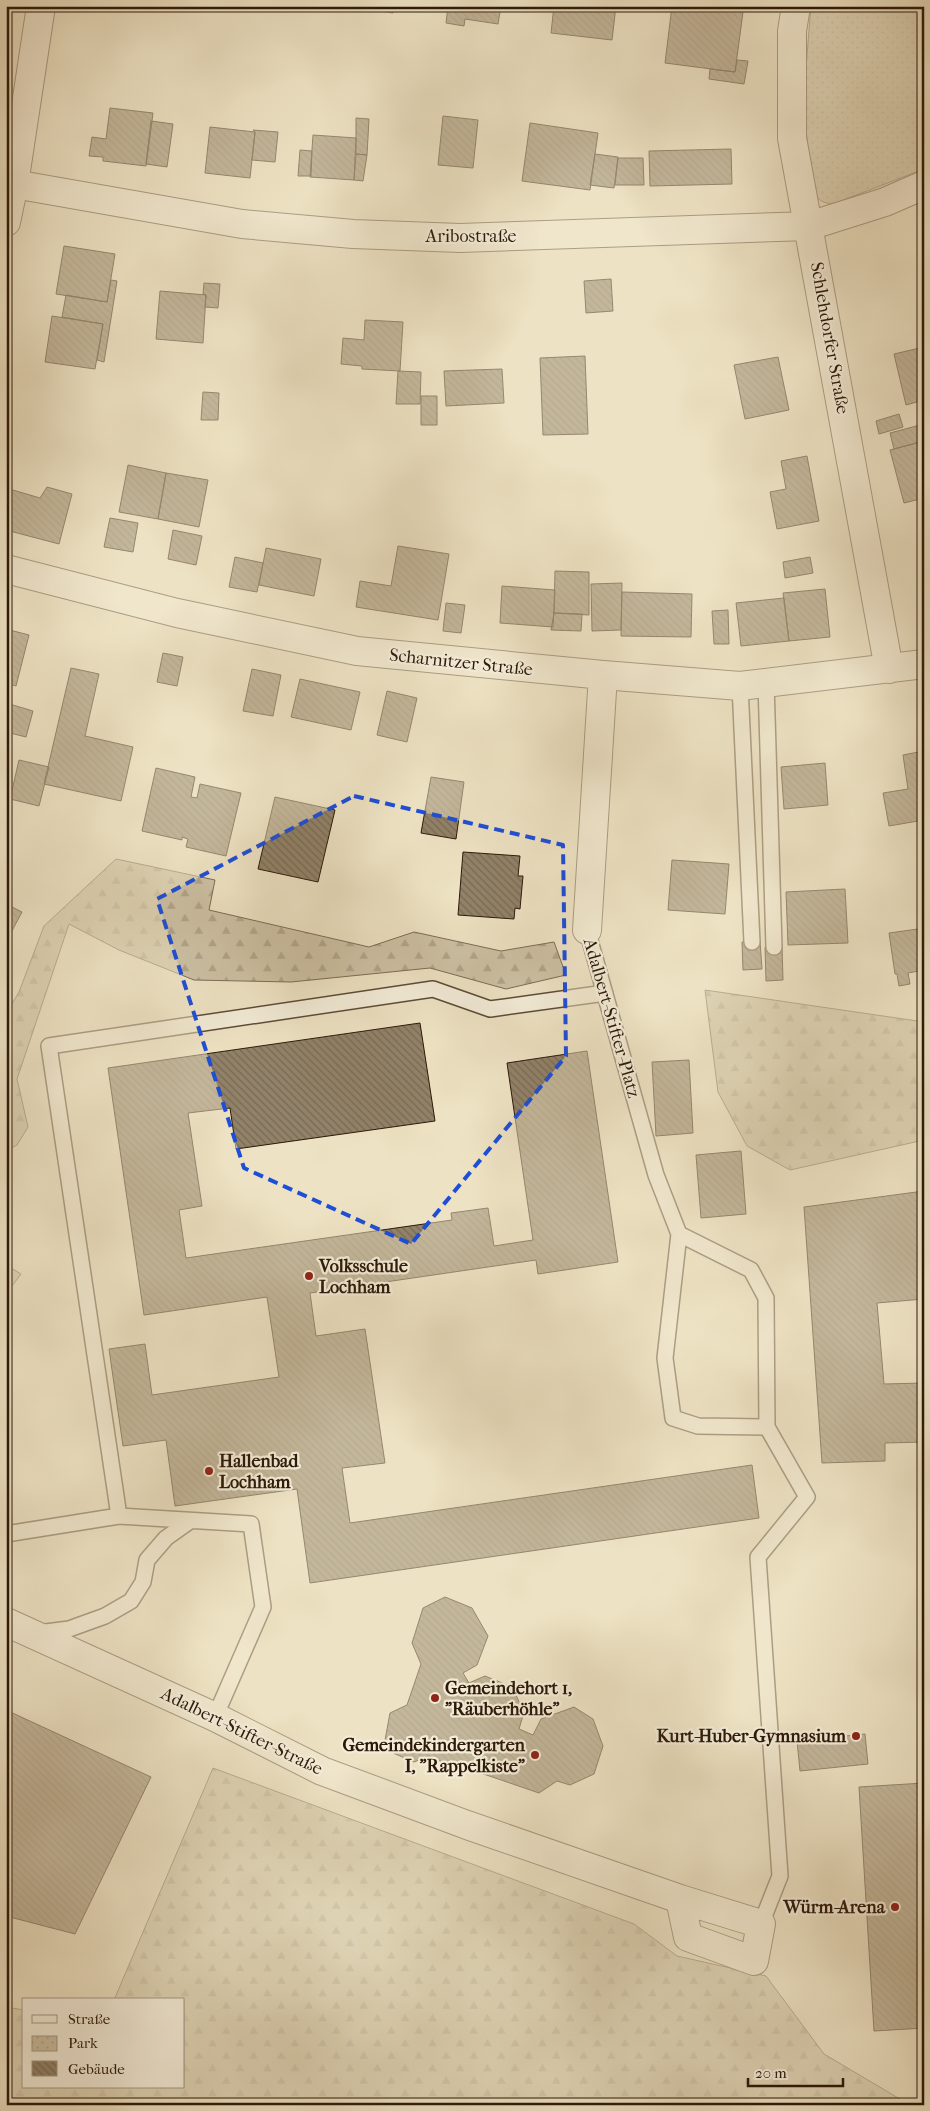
<svg xmlns="http://www.w3.org/2000/svg" width="930" height="2111" viewBox="0 0 930 2111" font-family="'IM FELL French Canon',serif">
<defs>
<pattern id="forest-firs" width="22" height="20" patternUnits="userSpaceOnUse" patternTransform="scale(1.25)"><rect width="22" height="20" fill="#ccc0a3"/><path d="M5 1l3.5 6h-7zM16 11l3.5 6h-7z" fill="#b0a48b"/></pattern>
<pattern id="park-dots" width="8" height="8" patternUnits="userSpaceOnUse" patternTransform="scale(1.25)"><rect width="8" height="8" fill="#ccc0a3"/><path d="M2 2h.1M6 6h.1" fill="none" stroke="#b0a48b" stroke-width="1.8" stroke-linecap="round"/></pattern>
<pattern id="building-back-hatch" width="6" height="6" patternUnits="userSpaceOnUse" patternTransform="scale(1.25)"><rect width="6" height="6" fill="#918269"/><path d="M-1 5l2 2M0 0l6 6M5-1l2 2" fill="none" stroke="#776a54"/></pattern>
</defs>
<rect width="100%" height="100%" fill="#ede2c3"/>
<filter id="stains"><feTurbulence type="fractalNoise" baseFrequency=".004" numOctaves="4"/><feColorMatrix values="0 0 0 0 .2 0 0 0 0 .09 0 0 0 0 .02 0 0 0 .5 -.17"/></filter>
<radialGradient id="worn" r=".72"><stop offset=".6" stop-color="#630" stop-opacity="0"/><stop offset="1" stop-color="#630" stop-opacity=".3"/></radialGradient>
<path fill="url(#forest-firs)" stroke="#7c6c56" d="M116,859L215,880L209,910L369,947L414,932L501,951L554,942L566,975L506,989L430,968L291,982L194,980L119,950L69,924L17,1079L28,1127L17,1145L6,1151V1014L19,992L44,926Z
M705,990L924,1022V1140L790,1170L747,1146L718,1092Z
M6,1265L21,1274L6,1294Z
M213,1768L634,1924L677,1956L766,1976L824,2054L910,2105H6V2007L24,2010V2087H184V2000H114Z"/>
<path fill="url(#park-dots)" stroke="#7c6c56" d="M811,6H924V169L833,204C822,203 817,200 813,190L803,104Z"/>
<path fill="url(#building-back-hatch)" stroke="#2d1908" d="M346,6H394L393,13Z
M448,6H501L498,24L465,19L464,26L446,23Z
M554,6H616L612,40L551,33Z
M672,6H695L743,12L735,72L665,63Z
M737,60L748,61L744,84L709,79L710,69L735,72Z
M110,108L153,113L146,166L103,161V157L89,156L92,137L106,139Z
M443,116L478,120L473,168L438,165Z
M356,118L369,119L367,155L356,154Z
M151,121L173,124L167,167L146,164Z
M530,123L598,133L590,190L522,181Z
M210,127L255,132L250,178L205,173Z
M253,130L278,132L275,162L252,160L255,132Z
M313,135L356,138L354,180L310,177Z
M731,149L732,184L650,186L649,151Z
M300,150L312,151L311,176H298Z
M356,154L367,155L363,181L354,180Z
M595,154L618,157L614,188L590,185Z
M618,158H643L644,185H615Z
M64,246L115,254L107,302L56,294Z
M611,279L613,311L586,313L584,281Z
M111,280L117,281L104,362L97,360L103,324L62,317L66,295L107,302Z
M204,283L220,284L218,308L205,307L206,295L203,294Z
M160,291L206,295L203,343L156,339Z
M52,316L103,324L95,369L45,362Z
M365,320L403,322L400,371L362,369V366L341,364L343,338L364,340Z
M924,347V400L906,405L894,354Z
M585,356L588,434L543,435L540,358Z
M778,357L789,410L745,419L734,365Z
M502,369L504,403L446,406L444,371Z
M398,371L421,372L420,404H396Z
M203,392L219,393L218,420H201Z
M421,396H437V425H421Z
M899,414L903,427L879,434L876,421Z
M924,424V441L894,449L890,433Z
M924,441V498L904,503L890,450Z
M807,456L819,521L777,529L770,492L786,489L781,461Z
M128,465L166,473L158,519L119,512Z
M166,473L208,480L199,527L158,519Z
M47,487L72,494L59,544L6,530V488L40,498Z
M110,518L138,523L133,552L104,547Z
M173,530L202,536L196,565L168,559Z
M398,546L449,554L438,620L356,607L360,581L391,586Z
M266,548L321,559L314,596L259,585Z
M235,557L263,563L257,592L229,587Z
M810,557L813,573L785,578L783,562Z
M924,569V602L918,570Z
M555,571L589,572V615L554,613Z
M622,583L621,630L592,631L591,584Z
M502,586L555,590L553,627L500,623Z
M825,589L830,637L789,641L783,593Z
M622,592L692,594L691,637L621,636Z
M784,598L789,641L741,646L736,603Z
M446,603L465,605L461,633L443,631Z
M728,610L729,644H714L712,611Z
M554,613L582,614L581,631L551,630Z
M6,629L29,635L16,686L6,683Z
M163,653L183,657L177,686L157,682Z
M71,668L99,674L85,736L133,747L121,801L44,784Z
M252,669L281,675L273,716L243,711Z
M300,679L360,692L351,730L291,717Z
M387,691L417,698L407,742L377,735Z
M6,703L33,711L26,737L6,732Z
M924,751V820L889,826L883,793L908,789L903,755Z
M19,760L49,767L39,806L10,799Z
M825,763L828,805L784,809L781,767Z
M156,768L195,777L191,797L197,798L200,784L241,793L226,856L186,847L188,839L182,837V840L142,831Z
M431,777L464,782L456,839L421,833Z
M275,797L335,810L318,882L258,869Z
M463,852L520,856L518,876H523L520,909L515,908L514,919L458,915Z
M672,860L729,864L725,914L668,910Z
M845,889L848,943L788,945L786,892Z
M6,904L22,912L6,942Z
M924,920V970L908,973L910,984L899,986L897,974H895L889,933L918,929Z
M760,941L762,969L743,970L742,942Z
M765,947H782L783,980L766,981Z
M420,1023L435,1121L236,1149L230,1108L188,1113L202,1206L179,1210L186,1258L452,1220L451,1213L488,1208L494,1246L533,1240L507,1063L587,1051L618,1262L538,1274L536,1260L310,1293L316,1336L365,1329L385,1463L342,1468L350,1523L752,1465L759,1518L310,1583L297,1489L175,1506L166,1440L123,1446L109,1349L145,1344L152,1395L279,1377L267,1297L144,1315L108,1068Z
M689,1060L693,1133L656,1136L652,1062Z
M741,1151L746,1214L701,1218L696,1155Z
M924,1191V1299L877,1303L884,1384L924,1383V1442L885,1443V1461L822,1463L804,1207Z
M445,1597L472,1608L488,1636L477,1665L463,1673L469,1683L485,1676L512,1687L524,1712L519,1729L533,1735L541,1719L574,1707L593,1719L603,1746L594,1774L570,1785L557,1781L539,1793L469,1769L464,1772L429,1756L414,1762L393,1753L385,1740L390,1713L407,1705L421,1664L412,1643L423,1608Z
M6,1710L151,1777L75,1934L6,1916Z
M865,1734L868,1764L800,1771L797,1741Z
M924,1783V2028L874,2031L859,1787Z"/>
<g fill="none" stroke-linecap="round" stroke-linejoin="round">
<defs>
<path id="lane" d="M766,683L774,947
M740,686L752,942
M587,930L656,1175L679,1234L751,1270L766,1298L767,1427L807,1497L758,1557L780,1876L761,1924
M679,1234L665,1358L673,1418L698,1426L767,1427
M119,1516L251,1524L263,1607L215,1717
M6,1534L119,1516L49,1046L433,989L490,1009L605,993
M38,1633L69,1629L105,1616L131,1601L143,1582L147,1560L166,1538L190,1521"/>
<path id="street" d="M796,6L792,31V138L889,669
M14,184L242,224L353,234L460,238L809,226L885,202L924,185
M6,222L14,184L41,6
M6,569L177,613L357,651L603,675L740,686L924,664
M587,930L603,675
M6,1622L215,1717L322,1771L467,1825L680,1899L761,1924L754,1961L688,1937L680,1899"/>
</defs>
<use href="#lane" stroke="#5d4b37" stroke-width="18"/>
<use href="#street" stroke="#5d4b37" stroke-width="30"/>
<use href="#lane" stroke="#f3ecd8" stroke-width="15"/>
<use href="#street" stroke="#f3ecd8" stroke-width="28"/>
</g>
<path d="M0 0H930V2111H0ZM354,796L563,845L566,1056L411,1244L244,1168L157,899Z" fill="#ede2c3" fill-opacity=".55" fill-rule="evenodd"/>
<path fill="none" stroke="#1d4ed8" stroke-width="4" stroke-dasharray="10 6" stroke-linejoin="round" d="M354,796L563,845L566,1056L411,1244L244,1168L157,899Z"/>
<g fill="#8f2418" stroke="#f3ecd8" stroke-width="2">
<circle cx="309" cy="1276" r="5"/>
<circle cx="209" cy="1471" r="5"/>
<circle cx="435" cy="1698" r="5"/>
<circle cx="856" cy="1736" r="5"/>
<circle cx="535" cy="1755" r="5"/>
<circle cx="895" cy="1907" r="5"/>
</g>
<g text-anchor="middle" stroke-width="4.5" stroke-linejoin="round" paint-order="stroke">
<g font-size="18" fill="#2d1908" stroke="#f3ecd8">
<text x="471" y="242">Aribostraße</text>
<text transform="translate(830 338) rotate(80)" y="6">Schlehdorfer Straße</text>
<text transform="translate(461 662) rotate(6)" y="6">Scharnitzer Straße</text>
<text transform="translate(612 1018) rotate(74)" y="6">Adalbert-Stifter-Platz</text>
<text transform="translate(242 1731) rotate(26)" y="6">Adalbert-Stifter-Straße</text>
</g>
<g font-size="18" font-weight="bold" fill="#2d1908" stroke="#f3ecd8" text-anchor="start">
<text x="319" y="1272">Volksschule<tspan x="319" dy="21">Lochham</tspan></text>
<text x="219" y="1467">Hallenbad<tspan x="219" dy="21">Lochham</tspan></text>
<text x="445" y="1694">Gemeindehort 1,<tspan x="445" dy="21">"Räuberhöhle"</tspan></text>
<text x="846" y="1742" text-anchor="end">Kurt-Huber-Gymnasium</text>
<text x="525" y="1751" text-anchor="end">Gemeindekindergarten<tspan x="525" dy="21">I, "Rappelkiste"</tspan></text>
<text x="885" y="1913" text-anchor="end">Würm-Arena</text>
</g>
</g>
<rect width="930" height="2111" fill="none" stroke="#ede2c3" stroke-width="25"/>
<rect x="8" y="8" width="915" height="2096" fill="none" stroke="#2d1908" stroke-width="2.5"/>
<rect x="12" y="12" width="905" height="2086" fill="none" stroke="#2d1908"/>
<rect x="22" y="1998" width="162" height="90" fill="#f3ecd8" stroke="#a49885"/>
<rect x="32" y="2015" width="25" height="8" fill="#f3ecd8" stroke="#a49885"/>
<text x="68" y="2024" font-size="15" fill="#2d1908">Straße</text>
<rect x="32" y="2036" width="25" height="15" fill="url(#park-dots)" stroke="#a49885"/>
<text x="68" y="2048" font-size="15" fill="#2d1908">Park</text>
<rect x="32" y="2061" width="25" height="15" fill="url(#building-back-hatch)" stroke="#a49885"/>
<text x="68" y="2074" font-size="15" fill="#2d1908">Gebäude</text>
<path d="M748 2078v8h95v-8" fill="none" stroke="#2d1908" stroke-width="2.5"/>
<text x="755" y="2078" font-size="15" fill="#2d1908" stroke="#f3ecd8" stroke-width="4" paint-order="stroke">20 m</text>
<rect width="100%" height="100%" filter="url(#stains)"/>
<rect width="100%" height="100%" fill="url(#worn)"/>
</svg>
